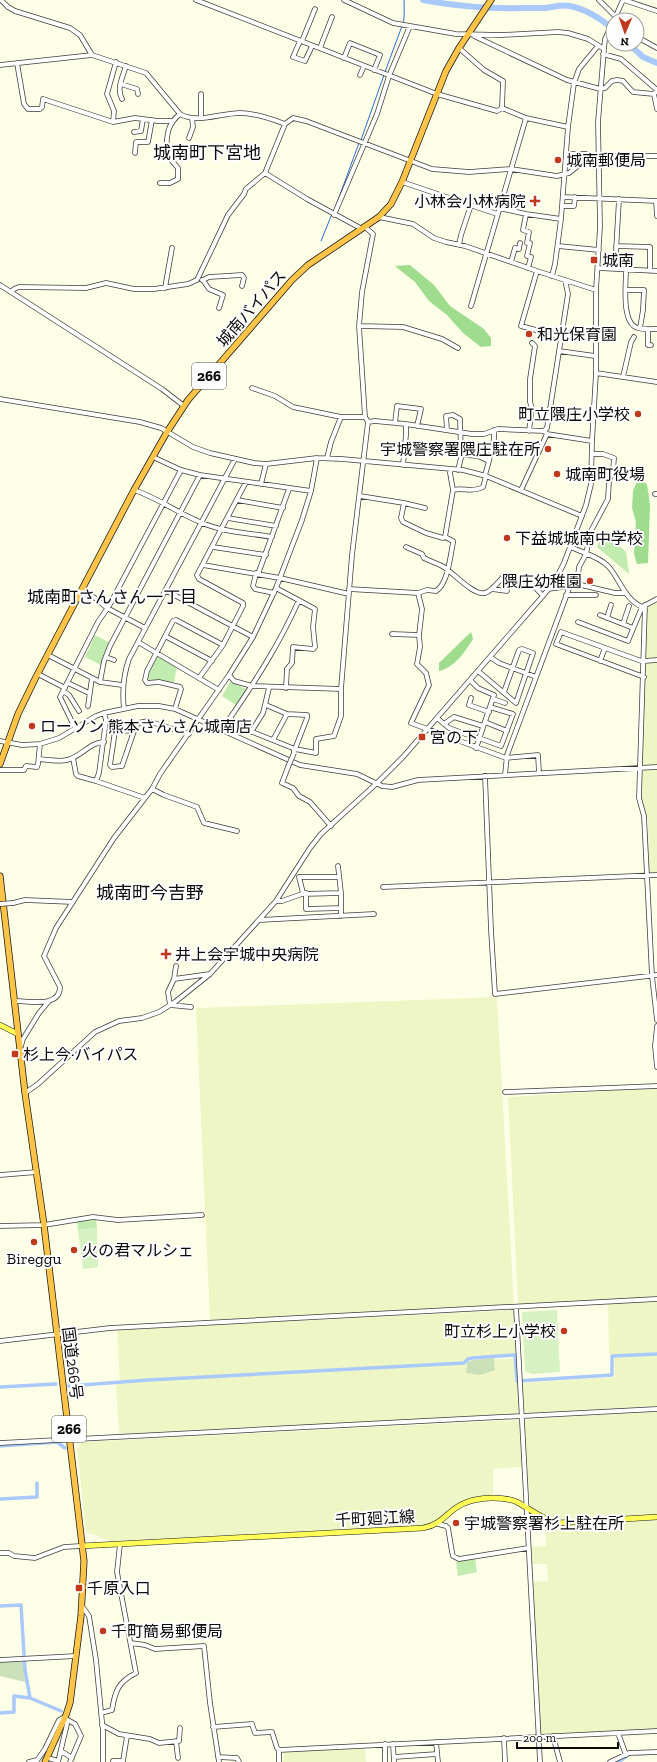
<svg xmlns="http://www.w3.org/2000/svg" width="657" height="1762" viewBox="0 0 657 1762" font-family="'Zilla Slab','Noto Sans JP',serif">
<rect width="100%" height="100%" fill="#feffe7"/>
<path fill="#eff6c6" d="M657,598V873H649L648,820L639,798L647,606Z
M497,997L514,1305L210,1320L196,1008Z
M657,1088V1297L518,1305L508,1097Z
M657,1302V1406L527,1413L524,1410L523,1383L615,1377L614,1354H609L608,1304Z
M515,1310L516,1355L472,1357L464,1362L466,1365V1373L495,1370L494,1359H514L515,1383H518L519,1410L516,1414L119,1434L116,1384H120L117,1330Z
M657,1412V1515L560,1521L553,1519L530,1507L524,1423L528,1419Z
M517,1420L519,1421L522,1467L493,1469V1498L465,1500L454,1505L439,1519L428,1525L111,1541L86,1532L77,1448L83,1442Z
M529,1512L561,1525L657,1520V1729L540,1735L532,1582L548,1581L547,1564H531L530,1547L546,1546L545,1527L530,1528Z
M365,1748L366,1762H283L284,1752Z"/>
<path fill="#c1ebaf" d="M602,530L626,552L629,574L597,547Z
M95,635L110,643L101,665L85,657Z
M158,656L177,666L174,682L149,680L148,678L151,668Z
M230,682L247,689L236,705L222,696Z
M96,1218L97,1228L78,1230L77,1221Z
M475,1558L477,1572L458,1576L456,1562Z"/>
<path fill="#9fdc8e" d="M410,265L434,285L450,306L484,329L491,338V346L481,347L463,333L447,315L429,301L415,282L395,266Z
M638,479L647,484L650,505L648,563L637,564L634,554L636,522L632,508L633,491Z
M471,632L473,639C465,652 454,668 439,671V663Z"/>
<path fill="#cae0b9" d="M494,1358L495,1370L480,1375L466,1373L467,1362L473,1360Z
M0,1662H23L25,1682L0,1676Z"/>
<path fill="#d6f1c2" d="M97,1228L98,1267L83,1269L78,1230Z
M557,1310L560,1372L532,1374L525,1371L522,1312Z"/>
<g fill="none" stroke-linecap="round" stroke-linejoin="round">
<path stroke="#2c6bd4" stroke-width="1" d="M403,23C405,18 404,7 404,0
M385,72L402,26
M361,140L384,75
M334,211L359,143
M321,241L332,214
M44,1338L48,1337"/>
<path stroke="#a8c9fa" stroke-width="3.5" d="M69,1386L148,1380L464,1363L468,1359L472,1358L515,1355L517,1381L612,1375V1356L657,1354
M0,1387L56,1384
M0,1446L57,1442L65,1448
M0,1499L37,1497V1483
M0,1606L21,1605L25,1670L30,1698
M0,1713L14,1712V1696L30,1698L61,1711
M638,1754L654,1753
M618,1762L627,1756"/>
<path stroke="#a8c9fa" stroke-width="6" d="M423,0C456,6 487,9 521,8C529,8 538,8 546,8C554,7 561,4 570,6C586,9 601,19 613,29
M629,44L643,57L657,63"/>
<defs>
<path id="minor" d="M1,0L8,7L15,11L70,28L80,35L92,55L146,73L180,114C197,124 221,113 240,113C255,113 272,119 285,124
M196,0L437,94L497,111L502,108
M344,0L393,23L456,34L502,35L558,32L568,33L588,39L604,49
M599,0L619,20
M624,0L657,11
M615,18L623,0
M474,36L567,80L600,89L605,88L612,81L617,80L623,81L633,92L654,94
M637,37L657,48
M300,41L293,57L305,61L312,46
M302,41L315,9
M320,48L332,17
M459,48L484,70L503,81L502,108
M603,54L621,59L657,90
M344,58L350,43L380,55L374,70
M17,63L24,104L28,109H40L42,107L43,99L113,122L135,118L158,121H171
M0,65L92,55
M360,75L364,66
M121,84L137,89L138,94
M656,92L654,94L657,109
M122,99C116,89 123,76 126,66
M502,108L526,118L568,127
M201,117V94
M113,122L114,111L107,94L116,62
M134,132L141,131L143,119
M189,138L193,127L192,118
M135,153L136,142H148L152,120
M567,154H586L589,158
M265,173L307,199L362,229
M402,182L497,214
M160,183H170L178,179V168L166,154C167,137 166,125 180,114
M563,197L657,201
M656,201L657,216
M562,206H574L575,197
M499,208L526,214L561,219
M526,214L523,230L529,232L527,243H530L527,256L531,257L528,268
M334,215L377,114L389,76L410,26
M379,217L413,224L434,238L446,242L465,246L537,271L596,290
M459,245L461,235L471,205
M558,246L599,250
M616,246L650,247V271
M511,262L515,248L519,249L520,243
M598,268L657,271
M615,269L619,199
M626,270C626,284 621,324 638,328C644,330 651,329 657,329
M537,271L521,326L562,337
M552,276L555,264L561,219L568,127L574,83L579,69L598,46
M202,280H203L209,289L223,295L219,308
M203,280L209,277L242,275L244,278L242,286
M0,285L162,389L184,406
M165,288L172,248
M626,290H644L643,310L640,328
M11,292L14,289L19,287L86,288L106,283L134,289H154L188,284L197,280L228,215L244,194L246,189L265,173L285,124L293,118L306,121L432,169L469,172L511,169L557,176L569,173L584,161L593,157L606,156H657
M471,306L526,118
M359,326L403,327L442,339L458,348
M648,329V345H651
M559,351L595,356
M596,373L657,382
M623,377L631,342L634,337
M252,388L275,396L293,407L341,417H365
M0,399L140,422L161,428L193,447L210,453L254,463L266,464L317,458L342,459L463,470L486,476L582,516
M368,422L375,421L406,424L472,434H484L498,429L544,431L547,434L592,441
M395,423L397,406L421,409L417,426
M447,430L446,416L453,415L460,419L461,453L464,455L478,456L489,461L485,475
M529,431L532,408L530,402V379L535,346L532,343
M544,431L547,428L568,294L565,280
M153,457L181,470L200,475L311,491
M327,458L331,442L341,417
M489,461L494,439V430
M403,465L406,435V424
M458,470L462,454
M261,484L266,464
M134,490C158,498 178,513 200,522C222,532 249,533 272,537
M453,490C463,487 473,493 483,487L486,476
M521,490L547,434
M655,494H657
M237,500L283,508
M404,503L425,508
M228,518L276,526
M445,537L453,490L450,473L451,469
M213,547L266,555
M406,547L422,554L424,558C430,561 436,563 442,566C452,571 473,596 485,593C492,591 499,581 504,576L519,577L526,586L533,585L543,596
M571,547C583,553 598,556 608,566C620,579 624,599 642,607L657,599
M203,565L280,578L349,594
M256,573L253,586L255,589L274,593
M258,574L289,489
M577,584L615,593H626
M570,586L577,584L579,567L586,554L591,531L608,499L609,481L613,471L614,458L603,454H592
M276,588L315,609L313,627L315,647L313,649L293,647L292,663L287,669L286,688
M349,589L418,593L427,590L436,591C448,584 450,557 453,543V541L445,537L443,538L426,533L403,522L401,518L404,503L360,496
M492,589L507,591
M165,590L253,637
M81,591L95,598L107,608L145,628
M418,593L422,609L419,635L420,647L417,664L426,673L429,685L411,723L506,758L538,755L539,773
M566,595H596
M645,605L639,798L644,816L652,976L657,1020
M600,615L633,628
M607,618L611,605
M578,622L628,641L642,607
M623,624L629,606
M392,634L419,635
M165,636L212,661
M138,642L219,690
M48,655L100,682L122,685
M106,657L114,660
M490,657L499,663L536,677
M600,661L605,648
M644,661L657,660
M478,671L516,703L533,653L522,649L519,650L504,692
M38,674L65,688
M229,675L234,681L252,686L341,689V716L334,736L316,739V753L295,749L294,751
M644,677L556,644L561,632L644,662
M199,678L223,645L243,606V603L199,579L197,575L246,482
M470,680L478,688L494,695L476,748
M100,682L104,661L110,646L200,475
M68,683L89,693
M341,689L352,555L368,422L365,417L359,326L362,292L373,234L365,227
M63,691L69,695L79,711
M471,698L469,705L489,712
M493,699L505,703
M266,705L287,714L307,715V718L295,749L230,723L228,721C256,680 279,645 299,600
M88,706L92,678
M124,709C122,691 123,676 129,659L235,459
M175,709L181,689L180,687L159,682L147,683L145,680L147,671L173,621L176,620L223,645
M437,718L449,728L479,739
M485,722L507,731
M444,724L454,717L483,726
M75,728L60,697L98,622L109,606L181,470
M134,731L122,766L112,767L110,765L115,731L116,730L134,731L138,723L148,721L189,734
M251,732L263,713L269,688
M479,738L501,746L513,714L490,707
M273,740L287,714
M0,741L22,745L40,744L59,738L96,716L104,713L138,706H159L175,709L300,765L357,774L382,786L392,787L418,780L657,767
M73,758L76,774L78,776L96,781L99,773L106,720L104,713
M39,759C48,760 59,762 67,760C81,757 90,742 104,742
M288,767L282,783L293,788L299,796L310,802L331,826
M0,770H24L26,766L37,767L38,764L40,744
M505,775L507,755L570,586L548,589
M485,776L491,930L495,994L657,975
M96,781L145,798
M152,789L164,795L197,807L204,823L237,831
M338,866L341,893
M383,887L657,875
M303,893L299,877H339
M306,893V909L341,908
M276,901H282L302,894L341,893V916
M13,903L25,900L73,902
M259,920L374,914
M176,966L174,979L168,992L170,1005L191,1007
M174,979L210,974
M15,1001C29,1001 60,1008 60,987L44,956L56,928L114,838L152,789L160,774L229,675L253,637L276,588L302,520L311,491L317,458
M657,1026L655,1046L657,1067
M21,1046L23,1039L39,1013L49,1001
M505,1092L657,1086
M25,1093L38,1084L95,1032L119,1021L142,1018L159,1012L175,1002L210,974L276,901L310,848L321,834L377,783L403,757L542,597L555,581L564,563L586,505L591,484L592,441L596,373V290L600,227L598,122L604,49L605,39L613,22
M0,1175L37,1172
M0,1226L44,1225L93,1217L118,1220L202,1215
M516,1307L540,1762
M0,1341L110,1328L657,1299
M0,1443L657,1409
M438,1524L446,1526L448,1528L452,1552L453,1556L459,1559L528,1548
M0,1553H9L14,1556L35,1558L64,1547L81,1546
M82,1606L89,1616L96,1660L103,1732V1762
M131,1643L145,1645L155,1649L204,1646L210,1703L219,1762
M0,1660L76,1656
M101,1713L112,1710C115,1691 118,1682 136,1673L117,1572L120,1544
M66,1719L75,1724L81,1736L70,1762
M102,1725L119,1734L150,1739L159,1743L179,1741L180,1728
M213,1727L252,1724L255,1733L272,1732L277,1748L279,1750V1762
M618,1733L626,1755
M553,1736L560,1762
M504,1738L505,1762
M176,1741L178,1758
M436,1742L438,1762
M385,1744V1762
M393,1744L394,1762
M279,1750L657,1731
M61,1751L72,1758
M218,1757L237,1758L239,1762
M394,1757L437,1754
M51,1759L58,1761
M113,1761H123L127,1736
M29,1762L37,1760
M36,1762L45,1749L59,1720L65,1717L67,1724L58,1762
M610,1762L629,1753L657,1752"/>
<path id="major" d="M0,1025L18,1034
M81,1546L423,1528C443,1525 448,1509 465,1503C479,1497 503,1496 517,1502C530,1509 543,1520 558,1523L657,1517"/>
<path id="highway" d="M0,764L18,714L36,677L134,490L167,432L188,400L292,280L308,265L379,217L391,204L402,182L446,71L459,48L491,0
M0,876L25,1093L44,1225L84,1561L81,1616L70,1703L66,1715L45,1762"/>
</defs>
<use href="#minor" stroke="#3d3d3d" stroke-width="5.5"/>
<use href="#major" stroke="#1b1b1b" stroke-width="6"/>
<use href="#highway" stroke="#1b1b1b" stroke-width="7"/>
<use href="#minor" stroke="#fff" stroke-width="4"/>
<use href="#major" stroke="#fffc57" stroke-width="5"/>
<use href="#highway" stroke="#fdc447" stroke-width="5.5"/>
<defs>
<path id="minor-bridge" d="M288,767L294,753
M0,904L13,903"/>
</defs>
<use href="#minor-bridge" stroke="#3d3d3d" stroke-width="5.5" stroke-linecap="butt"/>
<use href="#minor-bridge" stroke="#fff" stroke-width="4"/>
</g>
<g fill="#c0391c" stroke="#fff" stroke-width="1.5">
<circle cx="558" cy="160" r="4"/>
<path d="M533 195h4v4h4v4h-4v4h-4v-4h-4v-4h4z"/>
<rect x="590" y="256" width="8" height="8" rx="2"/>
<circle cx="529" cy="334" r="4"/>
<circle cx="638" cy="414" r="4"/>
<circle cx="548" cy="449" r="4"/>
<circle cx="557" cy="474" r="4"/>
<circle cx="507" cy="538" r="4"/>
<circle cx="590" cy="581" r="4"/>
<circle cx="32" cy="726" r="4"/>
<rect x="418" y="733" width="8" height="8" rx="2"/>
<path d="M164 948h4v4h4v4h-4v4h-4v-4h-4v-4h4z"/>
<rect x="11" y="1050" width="8" height="8" rx="2"/>
<circle cx="34" cy="1242" r="4"/>
<circle cx="74" cy="1250" r="4"/>
<circle cx="564" cy="1331" r="4"/>
<circle cx="456" cy="1523" r="4"/>
<rect x="75" y="1584" width="8" height="8" rx="2"/>
<circle cx="103" cy="1631" r="4"/>
</g>
<g text-anchor="middle" stroke-width="4" stroke-linejoin="round" paint-order="stroke">
<g fill="#fff" stroke="#545454" stroke-width="1">
<rect x="192" y="363" width="34" height="26" rx="3"/>
<rect x="52" y="1416" width="34" height="26" rx="3"/>
</g>
<g font-size="15" font-weight="bold" fill="#0a0a0a">
<text x="209" y="381">266</text>
<text x="69" y="1434">266</text>
</g>
<g font-size="16" fill="#0a0a0a" stroke="#fff" text-anchor="start">
<text x="566" y="166">城南郵便局</text>
<text x="526" y="207" text-anchor="end">小林会小林病院</text>
<text x="602" y="266">城南</text>
<text x="537" y="340">和光保育園</text>
<text x="630" y="420" text-anchor="end">町立隈庄小学校</text>
<text x="540" y="455" text-anchor="end">宇城警察署隈庄駐在所</text>
<text x="565" y="480">城南町役場</text>
<text x="515" y="544">下益城城南中学校</text>
<text x="582" y="587" text-anchor="end">隈庄幼稚園</text>
<text x="40" y="732">ローソン 熊本さんさん城南店</text>
<text x="430" y="743">宮の下</text>
<text x="175" y="960">井上会宇城中央病院</text>
<text x="23" y="1060">杉上今·バイパス</text>
<text x="82" y="1256">火の君マルシェ</text>
<text x="34" y="1264" text-anchor="middle">Bireggu</text>
<text x="556" y="1337" text-anchor="end">町立杉上小学校</text>
<text x="464" y="1529">宇城警察署杉上駐在所</text>
<text x="87" y="1594">千原入口</text>
<text x="111" y="1637">千町簡易郵便局</text>
</g>
<g font-size="16" fill="#0a0a0a" stroke="#fff">
<text transform="translate(251 308) rotate(-49)" y="6">城南バイパス</text>
<text transform="translate(73 1363) rotate(83)" y="6">国道266号</text>
<text transform="translate(375 1518) rotate(-3)" y="6">千町廻江線</text>
</g>
<g font-size="17" fill="#0a0a0a" stroke="#fff">
<text x="112" y="603">城南町さんさん一丁目</text>
</g>
<g font-size="18" fill="#0a0a0a" stroke="#fff">
<text x="207" y="159">城南町下宮地</text>
<text x="150" y="899">城南町今吉野</text>
</g>
</g>
<g transform="translate(625 32) rotate(182)"><circle r="19" fill="#ffffff" stroke="#9d9d9d"/>
<path d="M0-3L7 15L0 10L-7 15Z" fill="#c0391c"/>
<text y="-6" font-size="11" font-weight="bold" text-anchor="middle" fill="#0a0a0a">N</text>
</g>
<path d="M517 1742v6h101v-6" fill="none" stroke="#0a0a0a" stroke-width="2"/>
<text x="523" y="1742" font-size="12" fill="#0a0a0a" stroke="#ffffff" stroke-width="3" paint-order="stroke">200 m</text>
</svg>
